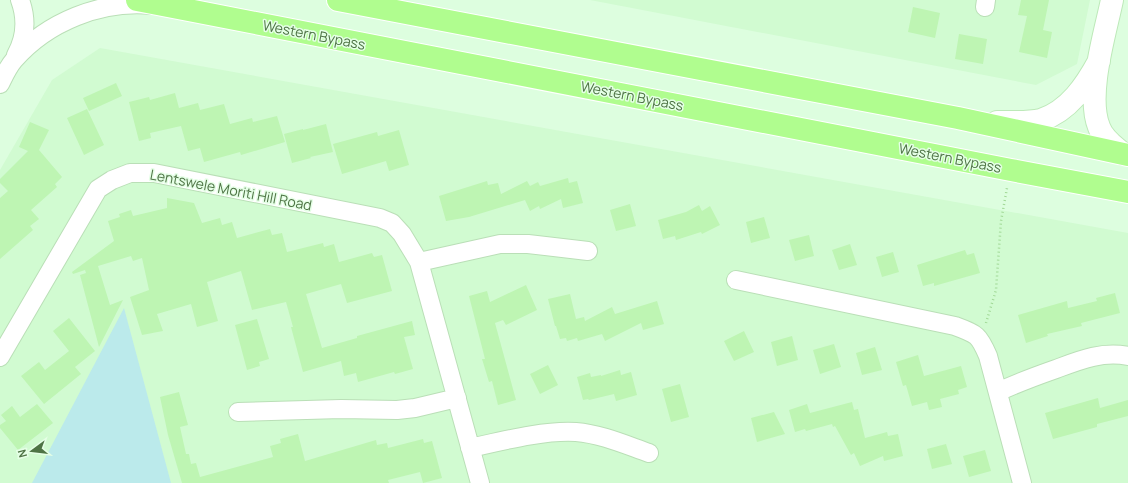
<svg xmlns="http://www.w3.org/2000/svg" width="1128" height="483" viewBox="0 0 1128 483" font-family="Manrope,sans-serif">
<rect width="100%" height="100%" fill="#ddfedf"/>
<path fill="#d1fbd1" d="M590,0H1090L1077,64L1036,85Z
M100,48L1128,233V483H0V170L52,80Z"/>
<path fill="#bbeaeb" d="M124,308L171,483H32Z"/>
<path fill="#bef5b3" d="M1021,0H1049L1043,30L1052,32L1047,58L1019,52L1027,16L1018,15Z
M913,7L940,13L935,38L908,32Z
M959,34L987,39L983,64L955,59Z
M116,83L122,96L89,111L83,98Z
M175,93L179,108L198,103L200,110L224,104L230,124L252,118L253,122L277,116L285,142L241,155L240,152L204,162L200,148L188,151L181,126L150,133L151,138L139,141L129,102L149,97L150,100Z
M87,109L104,145L84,155L67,118Z
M30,122L49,130L39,150L62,177L55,184L57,187L31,210L39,219L30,226L33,230L0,259V198L8,191L0,183V179L28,151L19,147Z
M326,124L333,152L310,157L311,158L292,163L284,134L303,129V130Z
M399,130L409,165L389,171L386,161L342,174L333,144L377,132L378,136Z
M568,178L569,183L577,181L583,203L563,208L561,199L540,209L539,206L530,211L525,200L469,217L446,221L439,196L487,181L488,185L498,183L501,194L527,181L530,186L538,182L540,186Z
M167,198L194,203L202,223L220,218L222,225L232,222L237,238L270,229L272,235L282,233L287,252L323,243L324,247L334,244L339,262L372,253L374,257L382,255L392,291L347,303L341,284L306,294L322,348L357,338V336L412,321L415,335L404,337L413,369L395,374L394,372L358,382L356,373L344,376L341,361L303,372L291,327H293L286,302L252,310L241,271L207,282L218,321L197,327L191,304L157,314L163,331L142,335L130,297L149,290L142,258L133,261L131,256L98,266L110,305L123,300L99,347L80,275L86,273L85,270L73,274L72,272L114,241L108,221L120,217L119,214L131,210L133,216L167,208Z
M630,204L636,226L616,231L610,210Z
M699,205L702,211L710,206L720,225L702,234L701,232L676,240L675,236L663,239L658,220L686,212Z
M764,217L770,238L751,243L746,222Z
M809,235L814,256L795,261L789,240Z
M850,244L857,265L839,270L832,250Z
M965,250L967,255L974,253L980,273L934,286V283L923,286L917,265Z
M893,252L899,272L882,277L876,257Z
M526,285L537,310L506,325L503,320L495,323L516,400L498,405L492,381L489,382L482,359H485L469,296L487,291L490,302Z
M1115,293L1120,313L1081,323L1082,326L1047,334L1048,336L1026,343L1018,315L1067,301L1068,308L1097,301L1096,298Z
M570,294L576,319L584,317L585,321L612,307L615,314L657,301L664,324L643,330L641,323L605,341L602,334L578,341L577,338L567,341L566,338L560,339L556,326H555L548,299Z
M69,318L95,351L75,367L81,374L44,404L21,376L39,362L45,370L69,351L53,331Z
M257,319L269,359L259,362L260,366L247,370L235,325Z
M744,331L754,352L734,361L724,341Z
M792,336L798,360L777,366L771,342Z
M834,344L841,367L820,374L813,350Z
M875,347L882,370L862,375L856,353Z
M918,355L924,376L961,366L967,387L958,390L959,394L940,399L942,407L929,410L927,402L912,406L906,385L903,386L896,362Z
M548,365L558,385L540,394L530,374Z
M620,370L621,375L631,372L637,395L616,401L614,394L589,400L588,399L583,400L577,377L590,373L591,377L601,375V376Z
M680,384L689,417L671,422L662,389Z
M179,392L188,425L180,427L186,454H189L191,464L196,463L200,477L273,457L270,446L281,443L280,439L298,434L305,461L376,440L377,445L387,443L388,448L423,439L424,443L432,441L442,478L423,483L420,472L388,480L389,483H182L168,435L160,397Z
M1098,398L1100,408L1128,400V416L1097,424V427L1053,439L1045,413Z
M852,402L854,410L858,409L865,438L887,432L888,436L898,434L903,456L884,461L883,456L860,466L854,453L851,455L835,426L833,427L832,424L806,431L805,429L795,432L789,410L807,404L810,413Z
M37,404L53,423L18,450L0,428V425L6,421L1,415L12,406L20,417Z
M774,412L785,434L757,442L751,418Z
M946,444L952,464L932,469L927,449Z
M985,450L991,471L969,477L963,456Z"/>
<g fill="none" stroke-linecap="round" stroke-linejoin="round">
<defs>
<path id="street" d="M985,7L986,0
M16,55C26,37 27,19 20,0
M0,84C4,76 8,67 14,60C47,22 101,0 152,5
M419,262L500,244H528L588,251
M736,280L955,326C977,334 979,335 988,356L1022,483
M0,357L98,189L112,180L130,173H154L380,218L392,223L402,234L419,262L480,483
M998,392C1017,383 1036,376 1056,369C1080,360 1102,351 1128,356
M238,412L341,409L397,410L415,408L457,398
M470,448C502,441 544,430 576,432C601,434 626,445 649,453"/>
<path id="secondary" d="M1112,0C1105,34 1086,95 1099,127C1103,139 1114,146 1123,154
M997,122C1011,122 1027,123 1041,120C1069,111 1086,85 1099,61"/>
<path id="highway" d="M137,0L1011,170L1128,192
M338,0L958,118L1128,155"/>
</defs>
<use href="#street" stroke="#badfb7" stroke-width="20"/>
<use href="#secondary" stroke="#bde9b9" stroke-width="24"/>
<use href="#highway" stroke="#fff" stroke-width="24"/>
<path stroke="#a2d997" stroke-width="2.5" stroke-dasharray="1 3" stroke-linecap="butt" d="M986,323L996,290L1001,221L1007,188"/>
<use href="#street" stroke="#fff" stroke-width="18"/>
<use href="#secondary" stroke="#fff" stroke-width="22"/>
<use href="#highway" stroke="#b0fd8f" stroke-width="22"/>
</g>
<g text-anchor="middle" stroke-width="3" stroke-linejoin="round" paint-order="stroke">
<g font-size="14" fill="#4e7445" stroke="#e5ffe6">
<text transform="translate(314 35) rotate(11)" y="5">Western Bypass</text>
<text transform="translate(632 96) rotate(11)" y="5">Western Bypass</text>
<text transform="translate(950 158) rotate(11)" y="5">Western Bypass</text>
<text transform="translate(231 190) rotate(11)" y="5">Lentswele Moriti Hill Road</text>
</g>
</g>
<g transform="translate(32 451) rotate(255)" stroke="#e5ffe6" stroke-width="3" paint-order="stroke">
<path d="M0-3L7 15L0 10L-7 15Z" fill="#4e7445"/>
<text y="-6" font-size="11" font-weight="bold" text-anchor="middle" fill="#4e7445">N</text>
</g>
</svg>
